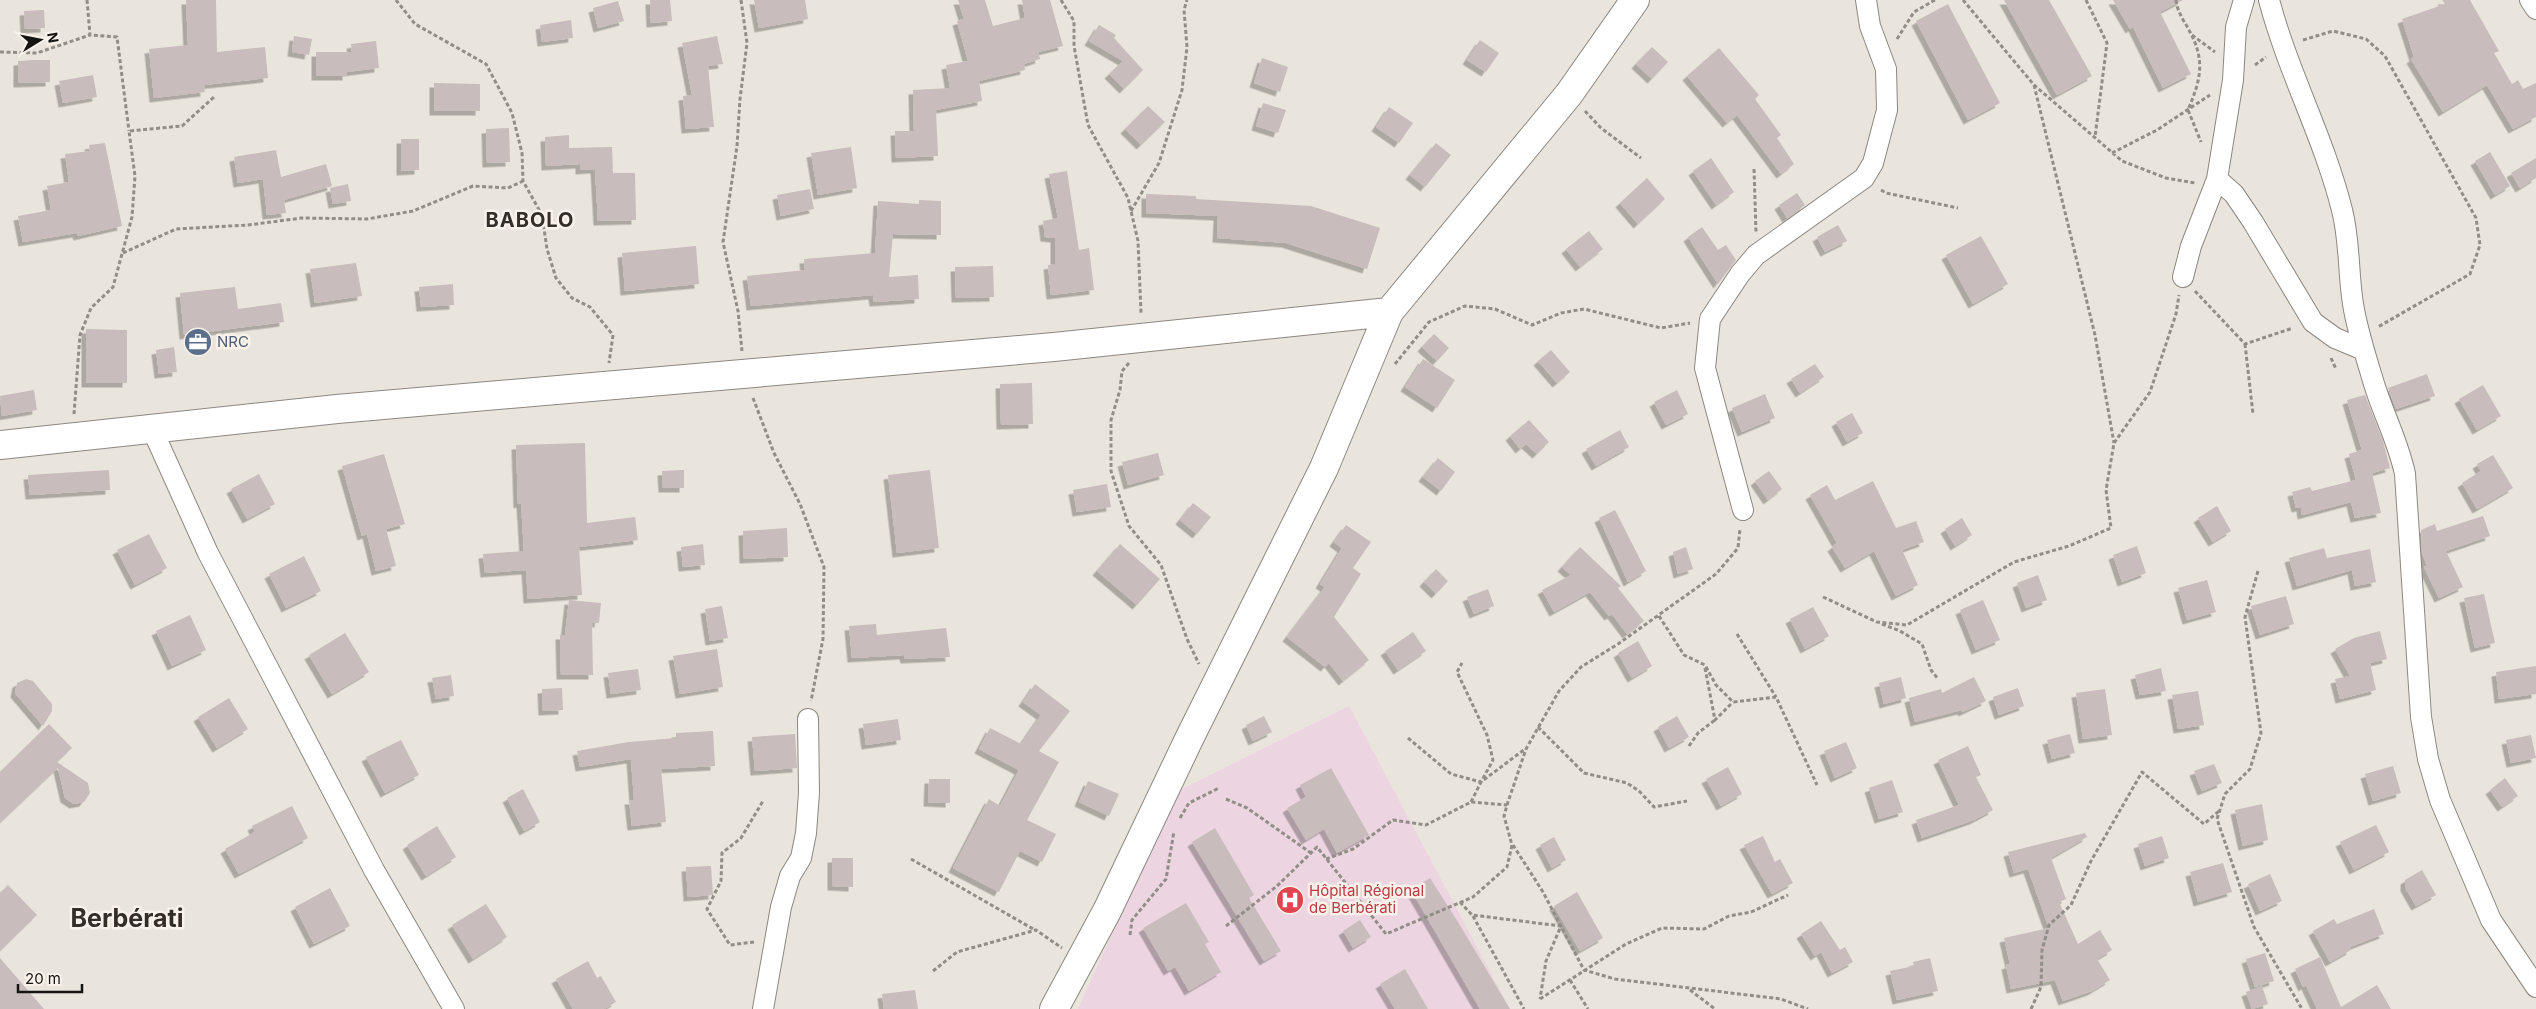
<svg xmlns="http://www.w3.org/2000/svg" width="2536" height="1009" viewBox="0 0 2536 1009" font-family="Inter,sans-serif">
<defs>
<filter id="shadow"><feDropShadow dx="-4.5" dy="4.5" stdDeviation="0" flood-color="#0004"/></filter>
</defs>
<rect width="100%" height="100%" fill="#eae5dc"/>
<path fill="#ecd5e0" d="M1349,706L1510,1009H1078L1176,792Z"/>
<path fill="#c8bcbc" filter="url(#shadow)" d="M186,0H216L217,52L265,47L268,78L204,85L205,92L154,98L149,49L188,45Z
M650,0H670L672,21L651,23Z
M754,0H805L808,19L759,28Z
M958,0H985L993,26L1025,18L1022,0H1050L1063,46L1038,52L1040,59L1024,64L1025,70L979,81L982,101L936,110L938,156L896,158L895,131H914L913,90L950,88L946,65L968,61L957,21L964,19Z
M2004,0H2049L2092,76L2057,95Z
M2113,0H2183L2160,12L2191,74L2163,88L2133,27L2130,29Z
M2442,0H2470L2499,51L2494,53L2512,84L2518,80L2523,89L2536,83V117L2513,129L2487,85L2443,112L2411,59L2414,57L2402,19L2445,4Z
M618,1L624,21L598,28L593,8Z
M1948,4L2000,103L1968,120L1916,21Z
M44,10L45,28L25,29L24,11Z
M571,20L573,38L542,42L540,25Z
M1099,25L1116,35L1114,38L1143,70L1124,89L1109,74L1123,61L1089,41Z
M294,36L312,39L309,55L292,52Z
M717,36L723,64L708,66L714,127L686,129L683,96L692,95L682,43Z
M1480,40L1499,53L1486,72L1467,60Z
M376,41L379,68L347,72V76H316V52H352L351,44Z
M1652,47L1668,62L1652,79L1636,64Z
M1719,48L1759,95L1755,99L1781,135L1777,138L1794,164L1781,174L1737,115L1727,123L1687,76Z
M1262,58L1288,67L1280,92L1254,83Z
M35,60H50V82L18,83V61Z
M93,75L97,97L63,103L59,81Z
M434,83L480,84V111H434Z
M1263,103L1286,110L1278,133L1256,126Z
M1148,106L1165,122L1141,145L1125,129Z
M1389,107L1413,123L1399,143L1376,127Z
M509,128L510,162L487,163L486,129Z
M569,135V148L612,147L613,173H635L636,220L598,221L595,169L580,170V164L546,166L545,137Z
M401,139H419V170L401,171Z
M105,143L122,226L78,236L77,233L23,242L18,216L51,210L47,186L69,182L65,154L90,151L89,145Z
M1436,143L1451,155L1425,187L1410,175Z
M851,147L857,188L818,195L811,153Z
M276,150L281,177L326,164L332,186L284,200L286,213L267,215L263,179L238,183L234,157Z
M2490,152L2510,186L2495,195L2475,161Z
M1711,158L1734,192L1716,205L1693,171Z
M2536,158V178L2520,188L2511,173Z
M1067,171L1079,250L1089,248L1094,290L1051,295L1048,265L1055,264V238L1045,237L1043,221L1058,218L1049,174Z
M1647,178L1665,199L1638,224L1620,203Z
M348,184L351,201L333,204L330,188Z
M810,189L814,209L781,216L777,195Z
M1797,193L1805,205L1787,218L1779,205Z
M1146,194L1196,196V199L1311,206L1380,228L1367,269L1286,243L1217,238L1218,216L1146,213Z
M919,200L941,201V235L893,234L889,277L918,275L919,299L874,302L873,295L751,306L747,276L805,270L804,259L875,253L878,201L919,204Z
M1838,225L1847,241L1825,252L1817,237Z
M1702,227L1718,250L1726,245L1736,260L1718,284L1688,237Z
M1589,231L1603,249L1580,267L1566,249Z
M1981,236L2008,284L1973,304L1946,255Z
M696,246L699,284L625,291L622,253Z
M356,263L362,296L315,303L310,269Z
M993,266L994,297L956,298L955,267Z
M453,284L454,305L421,307L419,287Z
M235,287L238,309L281,303L284,322L184,335L180,293Z
M86,329L127,330V383H86Z
M1434,334L1449,348L1437,361L1422,347Z
M174,347L177,372L159,374L156,350Z
M1551,350L1570,372L1557,383L1538,361Z
M1423,359L1455,380L1437,408L1405,387Z
M1815,364L1824,377L1800,393L1791,379Z
M2427,374L2435,396L2396,409L2388,388Z
M1032,383L1033,424L1001,425L1000,384Z
M2483,385L2501,416L2477,430L2459,399Z
M34,390L37,410L2,416L0,396Z
M1677,390L1688,414L1666,425L1654,402Z
M1765,394L1775,418L1742,432L1732,408Z
M2365,395L2383,441L2390,468L2372,473L2381,513L2355,518L2351,502L2302,515L2301,507L2296,508L2292,492L2310,487L2312,491L2356,480L2349,454L2362,450L2347,400Z
M1852,413L1863,433L1847,442L1836,422Z
M1529,420L1549,442L1537,454L1526,444L1520,449L1510,436Z
M1620,430L1629,447L1596,466L1586,449Z
M585,443L587,523L635,517L638,540L579,547L582,595L528,599L526,570L485,573L483,554L524,551L521,503L518,504L516,445Z
M1158,453L1164,475L1128,485L1122,462Z
M384,454L405,524L386,529L396,566L376,571L367,534L362,536L342,466Z
M2493,455L2513,488L2477,509L2462,483L2481,471L2477,464Z
M1438,458L1455,472L1441,491L1423,477Z
M109,470L110,490L30,495L28,475Z
M684,470V488H663L662,471Z
M930,470L939,548L897,553L888,475Z
M1769,471L1782,489L1768,500L1755,481Z
M259,474L275,504L247,519L231,489Z
M1873,481L1896,528L1916,521L1924,542L1902,550L1918,585L1896,596L1874,551L1845,568L1832,547L1837,543L1810,495L1827,485L1835,500Z
M1107,484L1111,507L1077,512L1073,490Z
M1193,503L1211,517L1197,534L1180,520Z
M2217,506L2231,531L2213,542L2198,518Z
M1615,510L1646,571L1628,582L1599,518Z
M2483,516L2490,536L2446,551L2463,587L2439,598L2424,567L2427,566L2422,553L2421,530L2435,524L2437,531Z
M1962,518L1972,535L1955,546L1945,529Z
M1346,525L1371,542L1353,568L1361,574L1334,617L1369,660L1343,681L1329,663L1325,667L1287,637L1325,587L1320,584L1342,548L1334,542Z
M787,528L788,557L744,559L743,531Z
M149,534L167,568L135,585L117,550Z
M703,544L705,565L683,567L681,547Z
M1120,544L1160,579L1137,605L1097,571Z
M2137,546L2146,573L2122,582L2113,555Z
M1580,547L1621,586L1618,588L1644,621L1627,634L1612,614L1609,616L1590,592L1554,612L1542,590L1571,575L1562,567Z
M1686,547L1693,569L1678,574L1673,552Z
M2324,548L2327,558L2370,549L2376,582L2355,586L2352,570L2297,586L2289,558Z
M304,556L321,591L286,608L269,574Z
M1436,569L1448,581L1436,594L1424,582Z
M2038,575L2047,600L2026,608L2017,583Z
M2207,580L2216,612L2187,620L2178,588Z
M1488,589L1494,606L1474,614L1467,597Z
M2484,594L2495,643L2475,648L2464,598Z
M2286,596L2294,624L2260,635L2251,606Z
M569,600L601,603L599,623H592L593,675H561L560,635H565Z
M1983,600L2000,640L1976,650L1960,610Z
M722,606L728,638L710,641L705,609Z
M1813,607L1829,636L1805,649L1790,619Z
M190,615L206,650L172,666L156,631Z
M876,624L877,635L946,628L950,657L905,659L904,655L852,658L849,626Z
M2380,631L2387,659L2370,663L2376,690L2340,699L2335,679L2350,676L2335,649L2354,638Z
M1413,632L1426,651L1398,670L1385,651Z
M345,633L369,672L332,694L309,655Z
M1638,641L1652,666L1632,678L1618,653Z
M717,649L723,687L680,694L673,656Z
M2536,666V694L2499,699L2496,672Z
M2161,668L2166,691L2140,695L2135,675Z
M638,669L641,690L611,694L608,673Z
M451,675L454,696L436,699L432,678Z
M1901,677L1906,698L1884,704L1879,683Z
M1974,677L1986,701L1963,712L1962,710L1915,722L1909,698L1941,689L1942,693Z
M26,679L33,681L52,704V711L43,726L15,693L17,683Z
M1035,684L1070,711L1039,751L1059,762L1027,820L1056,834L1042,862L1020,851L999,892L953,868L989,799L1000,806L1019,770L979,749L990,728L1021,744L1041,715L1023,702Z
M562,688L563,710L543,711L542,689Z
M2018,688L2024,706L1999,715L1993,697Z
M2105,689L2112,735L2083,739L2076,693Z
M2198,691L2204,725L2178,729L2172,695Z
M229,698L248,729L217,748L198,717Z
M1264,716L1272,732L1253,741L1246,725Z
M1677,716L1689,737L1669,748L1658,727Z
M898,719L901,740L866,745L863,724Z
M49,724L72,748L57,762L88,783L90,793L84,802L74,804L65,798L58,768L0,823V772Z
M713,731L715,766L661,769L666,822L632,826L629,800H634L631,759L580,767L577,751L629,742L676,738V733Z
M795,734L797,768L755,771L752,737Z
M2070,734L2075,753L2052,759L2047,740Z
M2531,735L2536,758L2511,763L2506,740Z
M401,740L419,775L385,793L366,757Z
M1846,742L1857,768L1835,778L1824,751Z
M1968,746L1981,775L1976,777L1993,810L1974,820L1922,838L1916,820L1959,805L1938,760Z
M2214,764L2222,783L2202,791L2194,771Z
M2393,766L2401,793L2373,801L2365,774Z
M1728,767L1742,794L1721,806L1706,779Z
M1331,768L1369,835L1337,853L1324,829L1306,840L1287,808L1306,797L1300,785Z
M2505,778L2518,796L2502,807L2490,790Z
M929,779H950V803L928,802Z
M1892,780L1903,812L1879,819L1869,788Z
M1088,781L1119,794L1109,816L1079,802Z
M523,789L540,822L524,831L507,798Z
M2262,804L2268,840L2243,846L2235,810Z
M292,806L308,838L239,874L225,849L255,832L252,826Z
M2376,825L2389,852L2354,870L2340,842Z
M437,826L456,857L426,876L407,845Z
M1215,828L1254,895L1249,898L1281,951L1264,961L1192,842Z
M2085,833L2087,837L2051,858L2066,899L2059,902L2078,944L2100,930L2112,950L2097,959L2110,980L2092,991L2063,1001L2055,980L2011,989L2006,965L2010,964L2004,938L2049,928L2028,869L2014,873L2008,852Z
M1763,836L1775,862L1780,859L1793,883L1772,894L1744,845Z
M2162,836L2169,858L2145,866L2138,844Z
M1554,837L1566,860L1552,868L1540,845Z
M832,858H853V887L832,886Z
M2223,863L2232,892L2198,902L2190,872Z
M711,866L713,895L688,897L686,867Z
M2422,870L2436,895L2416,906L2405,887V880Z
M2270,874L2282,901L2260,911L2248,884Z
M1430,878L1458,922L1510,1009H1480L1411,890Z
M8,885L37,915L0,951V893Z
M330,888L350,926L314,944L295,907Z
M1577,892L1603,938L1580,951L1554,906Z
M1186,903L1209,942L1205,944L1221,972L1189,991L1175,967L1168,971L1143,928Z
M486,904L507,937L473,959L452,925Z
M2374,909L2384,934L2350,947L2351,950L2330,962L2313,931L2334,919L2337,924Z
M1360,920L1371,937L1353,948L1343,931Z
M1821,921L1840,950L1845,947L1853,962L1832,973L1821,952L1815,956L1801,934Z
M2265,953L2274,981L2255,987L2246,959Z
M2320,957L2341,1007L2377,985L2391,1009H2317L2306,985L2303,987L2295,969Z
M0,958L44,1009H0Z
M1930,958L1938,991L1897,1000L1890,971L1914,966L1913,962Z
M588,961L597,978L601,976L616,1002L604,1009H573L556,979Z
M1405,969L1428,1009H1395L1380,984Z
M2262,986L2268,1004L2252,1009L2246,992Z
M915,990L918,1009H884L882,994Z"/>
<g fill="none" stroke-linecap="round" stroke-linejoin="round">
<defs>
<path id="street" d="M2269,0C2288,72 2324,138 2342,210C2350,241 2348,273 2353,304C2357,329 2365,354 2372,377C2381,410 2398,440 2405,474L2421,717L2428,759L2440,800L2491,920L2536,987
M2530,0L2536,9
M2217,179L2234,194L2253,222L2313,322L2335,338L2364,350
M2183,277L2191,246L2217,179L2233,80L2236,27L2244,0
M152,429L208,553L374,870L454,1009
M1743,510L1705,368L1710,319L1740,274L1756,255L1864,178L1873,163L1887,110L1886,69L1870,26L1866,0
M763,1009L781,907L790,876L801,858L806,833L809,793L808,719"/>
<path id="secondary" d="M0,445L337,409L1054,347L1389,312
M1054,1009L1107,911L1190,737L1324,468L1389,312L1569,94L1635,0"/>
</defs>
<use href="#street" stroke="#8c8780" stroke-width="22"/>
<use href="#secondary" stroke="#8c8780" stroke-width="30"/>
<path stroke="#918d87" stroke-width="3" stroke-dasharray="4 2.5" stroke-linecap="butt" d="M87,0L90,35L117,37L129,131
M396,0L415,24L486,64L512,113L522,153L523,181L542,215L547,249L556,278L572,298L590,307L613,335L609,363
M741,0L747,43L740,99L737,146L723,242L738,311L742,351
M1061,0L1074,21V46L1088,125L1128,198L1138,241L1141,313
M1963,0L2034,85L2122,161L2166,178L2195,183
M2086,0L2107,43L2095,137
M2176,0C2177,12 2185,22 2190,32C2206,62 2200,81 2188,110L2201,142
M2192,35L2215,52
M1897,39L1914,12L1935,0
M2303,40L2333,31L2366,39L2385,56L2476,218L2480,245L2470,274L2378,327
M0,52L37,53L90,35
M2255,65L2266,57
M2034,85L2095,335L2114,443
M1585,111L1601,128L1641,158
M2112,153L2157,130L2210,95
M1754,169L1756,232
M1881,190L1886,193L1958,208
M1131,211L1159,163L1182,90L1187,47L1184,10L1187,0
M123,253L176,229L248,225L302,218L367,219L413,211L473,186L508,188L523,181
M2195,291L2245,344L2293,328
M2245,344L2253,414
M2331,358L2336,369
M1129,363L1122,371L1120,390L1111,420V471L1129,526L1161,565L1187,639L1199,664
M1395,364L1429,322L1465,306L1495,309L1532,325L1561,313L1584,309L1661,328L1690,323
M753,398L774,453L800,504L824,567L823,639L811,701
M74,414L80,335L91,308L113,287L132,217L135,176L129,131L182,126L214,97
M2258,571L2245,617L2261,733L2250,769L2225,794L2217,819L2254,927L2302,1009
M1823,597L1877,622L1907,625L2014,562L2069,546L2111,528L2106,490L2114,443L2150,392L2176,314L2179,295
M1659,616L1684,655L1705,665L1716,685L1733,702L1776,697L1817,785
M1882,624L1900,631L1922,644L1931,670L1938,679
M1737,634L1776,697
M1705,668L1715,720L1733,702
M1538,727L1584,773L1627,783L1639,791L1654,807L1687,801
M1408,738L1451,774L1481,782L1493,760L1487,735L1457,672L1462,663
M1689,746L1698,733L1715,720
M1226,799L1247,808L1311,853
M1471,802L1481,782L1525,749
M1180,818L1189,803L1219,788
M1513,845L1543,892L1584,970L1615,979L1781,999L1808,1009
M911,859L1035,930
M1326,859L1353,849L1393,820L1426,825L1471,802L1507,805
M1460,902L1472,915L1561,926L1546,961L1540,999
M1473,916L1524,1009
M1226,926L1277,886L1317,847L1386,934L1473,897L1507,867L1512,845L1504,816L1507,805L1526,749L1559,691L1581,667L1618,644L1716,574L1738,548L1740,529
M1130,935L1132,920L1166,879L1174,831
M754,942L730,945L707,909L721,881L722,853L741,838L763,801
M933,971L957,952L1036,930L1062,948
M1570,980L1588,1009
M1690,990L1715,1009
M1540,999L1626,944L1662,928L1704,929L1729,916L1751,912L1788,895
M2031,1009L2041,987L2042,950L2049,925L2071,905L2091,861L2142,772L2204,824L2219,811"/>
<use href="#street" stroke="#fff" stroke-width="20"/>
<use href="#secondary" stroke="#fff" stroke-width="28"/>
</g>
<defs>
<symbol id="office-disc" viewBox="-11 -11 22 22"><circle r="9.5" fill="#5c6f8a" stroke="#f8f2ea"/><path d="M-6-3h4V-5.5h4V-3h4V5H-6ZM-1-4.5V-3h2v-1.5ZM-6 0V1H6V0Z" fill="#fff"/></symbol>
<symbol id="hospital-disc" viewBox="-11 -11 22 22"><circle r="9.5" fill="#e0444e" stroke="#f8f2ea"/><path d="M-5-5h3v3.5h4V-5h3V5h-3V1.5h-4V5h-3Z" fill="#fff"/></symbol>
</defs>
<g fill-rule="evenodd">
<use href="#office-disc" x="182" y="326" width="32" height="32"/>
<use href="#hospital-disc" x="1274" y="884" width="32" height="32"/>
</g>
<g text-anchor="middle" stroke-width="5" stroke-linejoin="round" paint-order="stroke">
<g font-size="15" fill="#4e5e75" stroke="#f8f2ea" text-anchor="start">
<text x="217" y="347">NRC</text>
</g>
<g font-size="15" fill="#be3a42" stroke="#f8f2ea" text-anchor="start">
<text x="1309" y="896">Hôpital Régional<tspan x="1309" dy="17">de Berbérati</tspan></text>
</g>
<g font-size="20" font-weight="bold" letter-spacing="1" fill="#332f28" stroke="#f8f2ea">
<text x="530" y="227">BABOLO</text>
</g>
<g font-size="25" font-weight="bold" fill="#332f28" stroke="#f8f2ea">
<text x="127" y="927">Berbérati</text>
</g>
</g>
<g transform="translate(40 40) rotate(80)" stroke="#f8f2ea" stroke-width="4" paint-order="stroke">
<path d="M0-4L9 19L0 12L-9 19Z" fill="#161411"/>
<text y="-8" font-size="14" font-weight="bold" text-anchor="middle" fill="#161411">N</text>
</g>
<path d="M18 984v8h64v-8" fill="none" stroke="#161411" stroke-width="2.5"/>
<text x="25" y="984" font-size="15" fill="#161411" stroke="#f8f2ea" stroke-width="4" paint-order="stroke">20 m</text>
</svg>
